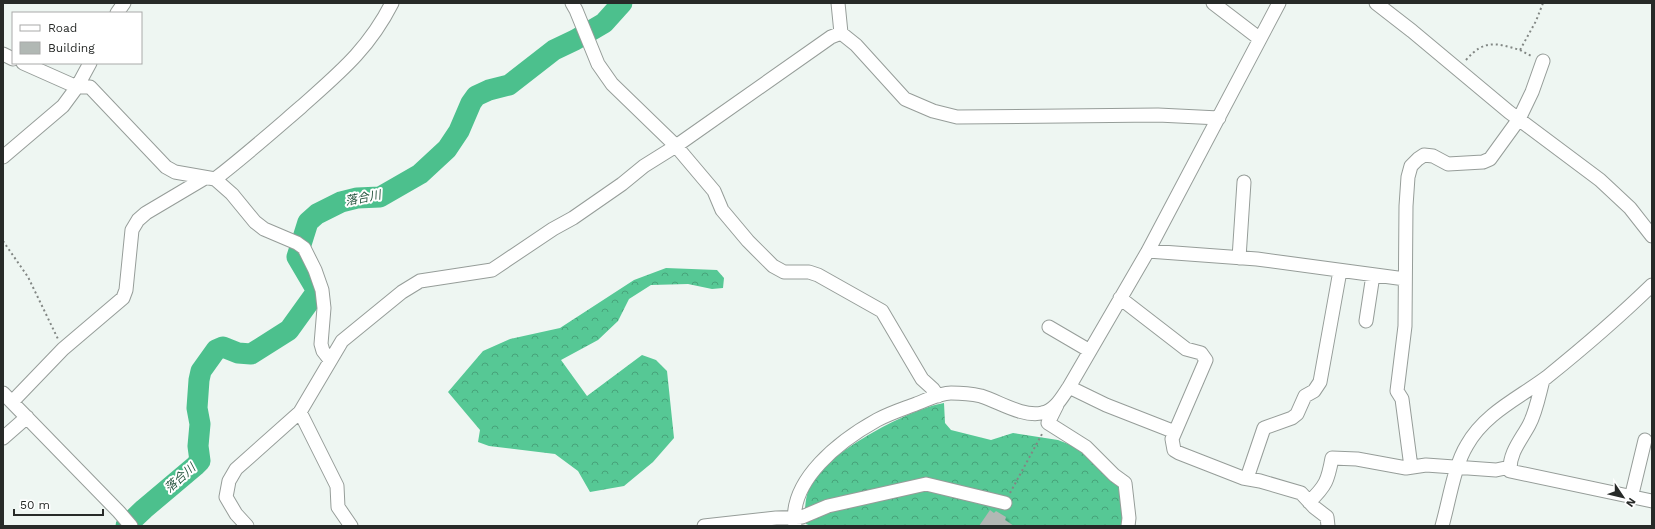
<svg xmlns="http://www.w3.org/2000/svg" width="1655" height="529" viewBox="0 0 1655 529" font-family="'Work Sans','Noto Sans JP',sans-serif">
<defs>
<pattern id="forest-crowns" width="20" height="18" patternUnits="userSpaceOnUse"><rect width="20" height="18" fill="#56c895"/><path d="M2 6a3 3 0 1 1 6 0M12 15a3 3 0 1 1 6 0" fill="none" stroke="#47a37a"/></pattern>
<filter id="shadow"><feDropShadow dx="3.5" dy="3.5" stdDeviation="1" flood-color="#0004"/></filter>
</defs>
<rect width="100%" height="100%" fill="#eef6f2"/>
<path fill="url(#forest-crowns)" d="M666,268L717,270L724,278L723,288L712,289L688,284L651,285L629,299L618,321L598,340L561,360L587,396L642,355L656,360L667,371L674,438L653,462L624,486L590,492L578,471L555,454L489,446L478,442L480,430L448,392L483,351L510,339L560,328L634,280Z
M944,403L945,423L951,430L991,440L1013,433L1058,440L1102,457L1123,483L1126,526H811L806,524C804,510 805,493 813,480C833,450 909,409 944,403Z"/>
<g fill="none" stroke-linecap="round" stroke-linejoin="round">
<path stroke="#4cc08d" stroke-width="21" d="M126,526L144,509L195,466L200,461L198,446L200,424L197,408L199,380L201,371L216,350L223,347L238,353L251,354L289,330L317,291L297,257L308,222L317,214L341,202L357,198L380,197L420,174L447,149L459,131L471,103L476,96L489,90L509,85L554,50L575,40L604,23L622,3"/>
</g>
<path fill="#b1b8b4" filter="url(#shadow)" d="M990,510L994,513L996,511L1006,517L1005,520L1014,526H979Z"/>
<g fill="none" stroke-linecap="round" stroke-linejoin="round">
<defs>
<path id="minor" d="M572,3L576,10L598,64L612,84L676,146L714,191L722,210L748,241L773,266L784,272H809L818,275L882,311L922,379L933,389L938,396
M838,3L841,33L856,45L905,99L933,111L957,117L1158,115L1219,118
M1213,3L1260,39
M1376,3L1412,31L1509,112L1600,180L1630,208L1652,236
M117,13L124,3
M3,54L13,59
M23,63L77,87H90L166,167L175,172L215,179L232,194L255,222L264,229L297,243L304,248L315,270L322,290L324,308L321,344L323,351L330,360
M3,157L63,106L77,87L90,63
M215,179C245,156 272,132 301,107C339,73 368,50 392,3
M1148,251L1257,259L1405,279
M1239,258L1244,182
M1120,298L1186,349L1201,353L1206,360L1172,439L1174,450L1179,453L1243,478L1260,481L1301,493L1314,507L1327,517L1328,526
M1366,321L1373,275
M1049,327L1090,351
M1543,380C1539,395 1536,412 1529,425C1521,440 1509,453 1510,471L1652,501
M1069,387L1106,405L1175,432
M3,393L119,512L131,526
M12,402L63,349L123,298L126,290L132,230L138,220L146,213L205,178
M1057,405L1048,423L1086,447L1114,475L1125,483L1129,518L1128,526
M300,412L337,486L338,507L351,526
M3,438L27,417
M1411,467L1402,399L1397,391L1405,326L1406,206L1408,177L1411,166L1418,159L1424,155L1433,156L1448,164L1483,162L1490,159L1519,119L1532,92L1543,61
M1247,478L1264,428L1292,418L1297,414L1305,396L1314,391L1320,382L1340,271
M1631,498L1645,440
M1309,502C1326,486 1328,480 1332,458L1357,459L1406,468L1426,465L1496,470L1510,467
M247,526L236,514L226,497L229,481L236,469L300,412L342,341L402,292L420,281L492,270L553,229L573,218L622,184L644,166L676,146L831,37L841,33
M704,526L776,518L802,517L828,506L926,484L1005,503
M795,526C788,480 841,440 877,420C890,413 903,409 916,404C927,400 939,393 951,393C961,393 972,394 981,396C1000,402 1022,417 1042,413C1055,411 1062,397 1069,387L1148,251L1279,3
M1442,526C1449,502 1454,466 1467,445C1485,413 1519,398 1547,377C1583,348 1619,317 1652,285"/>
</defs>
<use href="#minor" stroke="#969d99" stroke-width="15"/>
<path stroke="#828784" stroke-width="2" stroke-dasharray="2 3" stroke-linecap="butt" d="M1520,50L1533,57
M1466,60C1484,39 1496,43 1520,50L1536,21L1543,3
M3,241L28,277L58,339
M1010,493L1042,434"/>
<use href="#minor" stroke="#fff" stroke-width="13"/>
</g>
<g text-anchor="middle" stroke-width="4" stroke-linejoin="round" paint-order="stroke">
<g font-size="12" font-style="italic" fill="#25543e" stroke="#fff">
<text transform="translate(363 198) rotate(-11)" y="4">落合川</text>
<text transform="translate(180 478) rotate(-42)" y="4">落合川</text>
</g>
</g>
<rect width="1655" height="529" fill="none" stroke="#272a28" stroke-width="8"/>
<rect x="12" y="12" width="130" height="52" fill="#ffffff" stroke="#a9aaa9"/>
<rect x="20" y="25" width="20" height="6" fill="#ffffff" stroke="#a9aaa9"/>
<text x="48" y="32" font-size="12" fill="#272a28">Road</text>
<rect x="20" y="42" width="20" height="12" fill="#b1b8b4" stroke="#a9aaa9"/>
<text x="48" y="52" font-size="12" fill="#272a28">Building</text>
<g transform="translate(1623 497) rotate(125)" stroke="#ffffff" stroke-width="3" paint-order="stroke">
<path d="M0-3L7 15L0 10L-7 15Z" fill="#272a28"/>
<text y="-6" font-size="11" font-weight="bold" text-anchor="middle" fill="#272a28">N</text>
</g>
<path d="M14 509v6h89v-6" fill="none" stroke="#272a28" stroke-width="2"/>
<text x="20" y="509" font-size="12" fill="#272a28" stroke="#ffffff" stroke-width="3" paint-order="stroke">50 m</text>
</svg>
